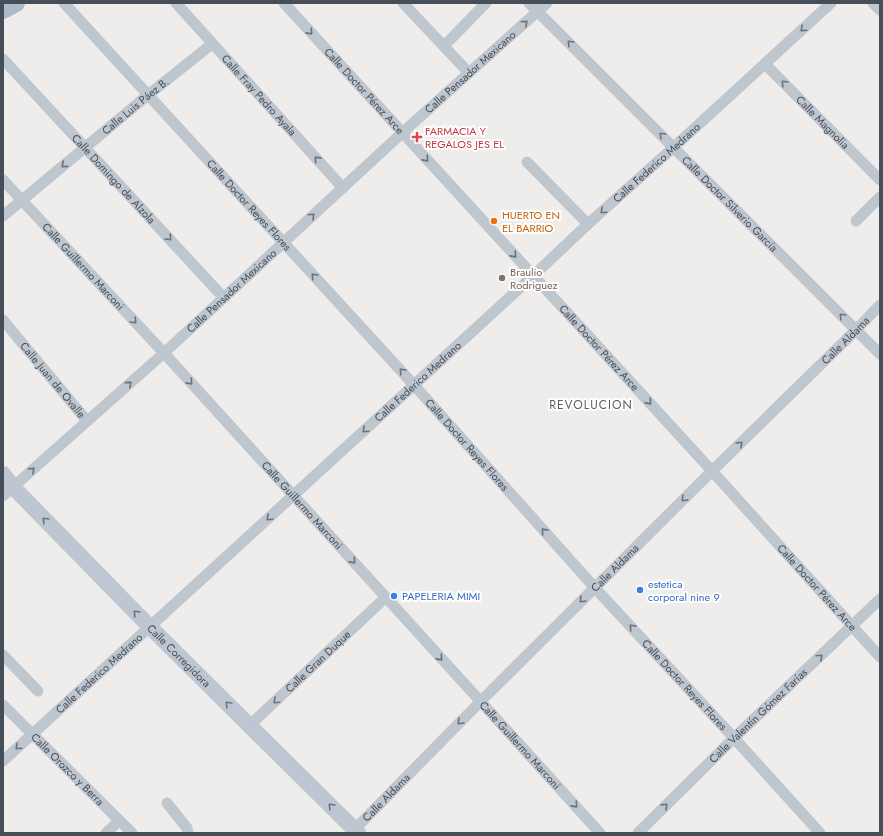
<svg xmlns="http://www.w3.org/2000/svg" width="883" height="836" viewBox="0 0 883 836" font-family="Jost,sans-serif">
<rect width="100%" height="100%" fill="#efecec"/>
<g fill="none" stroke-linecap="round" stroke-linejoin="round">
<g stroke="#bec6ce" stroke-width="11">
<path id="s1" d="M64,3L414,385L595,588L734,738L820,833"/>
<path id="s2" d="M176,3L343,188"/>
<path id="s3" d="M284,3L712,471L880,657"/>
<path d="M403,3L469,73"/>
<path id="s4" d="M529,3L880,354"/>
<path d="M873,3L880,10"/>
<path d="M444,46L486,3"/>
<path id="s5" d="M3,59L224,298"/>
<path id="s6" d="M765,64L880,180"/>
<path d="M527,162L588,224"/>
<path id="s7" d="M3,180L164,353L600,833"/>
<path id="s8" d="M3,216L148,95L212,44"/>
<path d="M856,221L880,197"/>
<path id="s9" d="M3,320L87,421"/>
<path id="s10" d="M3,496L164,353L402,133L547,3"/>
<path d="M3,655L38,691"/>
<path id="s11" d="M3,705L132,833"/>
<path id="s12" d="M250,725L386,597"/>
<path id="s13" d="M3,761L533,276L588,224L674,147L831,3"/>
<path d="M167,803L187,828L188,833"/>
<path d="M106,833L119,821"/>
<path id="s14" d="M351,833L480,702L712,471L856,330L880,305"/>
<path id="s15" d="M638,833L734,738L880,599"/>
</g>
<path stroke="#bec6d2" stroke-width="16" id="s16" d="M3,474L13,487L150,627L358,833"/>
<path stroke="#adbaca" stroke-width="18" d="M3,10L16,3"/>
</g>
<defs><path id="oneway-chevron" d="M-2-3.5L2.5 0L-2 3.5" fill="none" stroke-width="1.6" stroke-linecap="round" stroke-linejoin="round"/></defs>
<g stroke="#6a727b">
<use href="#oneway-chevron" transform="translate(525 23) rotate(-42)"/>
<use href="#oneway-chevron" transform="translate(803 29) rotate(138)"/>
<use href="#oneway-chevron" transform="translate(310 32) rotate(48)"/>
<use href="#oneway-chevron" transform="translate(570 43) rotate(-135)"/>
<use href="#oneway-chevron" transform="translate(784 83) rotate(-135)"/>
<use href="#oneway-chevron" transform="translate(662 135) rotate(-135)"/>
<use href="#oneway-chevron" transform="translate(317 159) rotate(-132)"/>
<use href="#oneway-chevron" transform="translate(426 159) rotate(48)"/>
<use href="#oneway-chevron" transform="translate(64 165) rotate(140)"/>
<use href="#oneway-chevron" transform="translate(603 211) rotate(138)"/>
<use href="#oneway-chevron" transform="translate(312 216) rotate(-43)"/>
<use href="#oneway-chevron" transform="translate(169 238) rotate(47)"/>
<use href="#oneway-chevron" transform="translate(514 255) rotate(48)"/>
<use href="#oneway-chevron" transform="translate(314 276) rotate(-133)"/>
<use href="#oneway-chevron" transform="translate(842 316) rotate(-135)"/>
<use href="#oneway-chevron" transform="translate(134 321) rotate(47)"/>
<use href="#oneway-chevron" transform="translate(402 371) rotate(-133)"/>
<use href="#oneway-chevron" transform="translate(190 382) rotate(48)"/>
<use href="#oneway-chevron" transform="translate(129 384) rotate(-41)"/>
<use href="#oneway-chevron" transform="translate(649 402) rotate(48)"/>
<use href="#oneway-chevron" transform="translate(365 430) rotate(138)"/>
<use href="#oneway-chevron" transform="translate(740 444) rotate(-44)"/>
<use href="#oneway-chevron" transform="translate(32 470) rotate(-42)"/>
<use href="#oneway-chevron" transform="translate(684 499) rotate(135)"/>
<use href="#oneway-chevron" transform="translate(269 518) rotate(138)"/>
<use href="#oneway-chevron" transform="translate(544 531) rotate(-132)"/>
<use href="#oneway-chevron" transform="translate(353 561) rotate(48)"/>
<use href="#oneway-chevron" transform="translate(582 600) rotate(135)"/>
<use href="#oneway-chevron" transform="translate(632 627) rotate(-133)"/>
<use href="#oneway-chevron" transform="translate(820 657) rotate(-43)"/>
<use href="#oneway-chevron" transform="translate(440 658) rotate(48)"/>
<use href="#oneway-chevron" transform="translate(276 701) rotate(137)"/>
<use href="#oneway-chevron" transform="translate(460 722) rotate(135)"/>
<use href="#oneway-chevron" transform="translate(18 747) rotate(138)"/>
<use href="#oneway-chevron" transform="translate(575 805) rotate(48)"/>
<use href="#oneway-chevron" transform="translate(665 806) rotate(-44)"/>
</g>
<g stroke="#6a727d">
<use href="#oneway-chevron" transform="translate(45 520) rotate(-135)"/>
<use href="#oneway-chevron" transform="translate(136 613) rotate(-134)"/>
<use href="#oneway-chevron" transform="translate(228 704) rotate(-135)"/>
<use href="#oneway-chevron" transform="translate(331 806) rotate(-135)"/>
</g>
<path fill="#e0444e" stroke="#fff" stroke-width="1.5" d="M415 131h4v4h4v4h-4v4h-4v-4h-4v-4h4z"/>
<circle fill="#e8710a" stroke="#fff" stroke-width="1.5" cx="494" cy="221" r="4"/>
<circle fill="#8d6e63" stroke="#fff" stroke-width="1.5" cx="502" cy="278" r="4"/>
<g fill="#3f7fe0" stroke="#fff" stroke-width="1.5">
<circle cx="640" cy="590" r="4"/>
<circle cx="394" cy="596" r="4"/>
</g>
<g text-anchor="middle" stroke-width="4" stroke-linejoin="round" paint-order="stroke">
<g font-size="11" fill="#464e58" stroke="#fff">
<text dy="4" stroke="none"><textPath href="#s10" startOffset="631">Calle Pensador Mexicano</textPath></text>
<text dy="4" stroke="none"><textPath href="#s3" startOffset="119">Calle Doctor Pérez Arce</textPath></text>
<text dy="4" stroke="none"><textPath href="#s2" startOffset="124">Calle Fray Pedro Ayala</textPath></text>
<text dy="4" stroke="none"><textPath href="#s8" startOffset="172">Calle Luis Páez B.</textPath></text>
<text dy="4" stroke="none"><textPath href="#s6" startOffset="82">Calle Magnolia</textPath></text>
<text dy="4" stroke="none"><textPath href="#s13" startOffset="886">Calle Federico Medrano</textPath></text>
<text dy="4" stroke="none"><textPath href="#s5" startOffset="163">Calle Domingo de Alzola</textPath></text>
<text dy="4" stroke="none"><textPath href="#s4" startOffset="284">Calle Doctor Silverio García</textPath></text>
<text dy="4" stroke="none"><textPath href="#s1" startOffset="274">Calle Doctor Reyes Flores</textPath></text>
<text dy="4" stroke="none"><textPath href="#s7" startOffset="118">Calle Guillermo Marconi</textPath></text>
<text dy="4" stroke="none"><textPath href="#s10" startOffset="307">Calle Pensador Mexicano</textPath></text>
<text dy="4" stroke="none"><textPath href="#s14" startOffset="698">Calle Aldama</textPath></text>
<text dy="4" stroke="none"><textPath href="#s3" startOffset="467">Calle Doctor Pérez Arce</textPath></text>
<text dy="4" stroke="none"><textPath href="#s9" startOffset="78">Calle Juan de Ovalle</textPath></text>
<text dy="4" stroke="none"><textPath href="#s13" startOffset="562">Calle Federico Medrano</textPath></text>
<text dy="4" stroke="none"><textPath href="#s1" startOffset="598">Calle Doctor Reyes Flores</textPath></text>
<text dy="4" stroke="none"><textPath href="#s7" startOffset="442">Calle Guillermo Marconi</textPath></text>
<text dy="4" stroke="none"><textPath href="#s14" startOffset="374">Calle Aldama</textPath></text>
<text dy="4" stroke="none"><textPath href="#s3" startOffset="791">Calle Doctor Pérez Arce</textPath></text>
<text dy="4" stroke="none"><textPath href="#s16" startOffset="253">Calle Corregidora</textPath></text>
<text dy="4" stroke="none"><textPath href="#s12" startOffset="93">Calle Gran Duque</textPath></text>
<text dy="4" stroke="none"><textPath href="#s13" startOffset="130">Calle Federico Medrano</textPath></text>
<text dy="4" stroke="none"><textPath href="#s1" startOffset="922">Calle Doctor Reyes Flores</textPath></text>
<text dy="4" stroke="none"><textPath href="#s15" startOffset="168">Calle Valentín Gómez Farías</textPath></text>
<text dy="4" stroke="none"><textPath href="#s7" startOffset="766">Calle Guillermo Marconi</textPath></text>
<text dy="4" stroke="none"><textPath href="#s11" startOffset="91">Calle Orozco y Berra</textPath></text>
<text dy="4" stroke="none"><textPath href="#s14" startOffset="50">Calle Aldama</textPath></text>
</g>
<g font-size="11" fill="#be3a42" stroke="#fff" text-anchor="start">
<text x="425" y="135">FARMACIA Y<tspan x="425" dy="13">REGALOS JES EL</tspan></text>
</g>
<g font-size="11" fill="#c56008" stroke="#fff" text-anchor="start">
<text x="502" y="219">HUERTO EN<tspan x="502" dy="13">EL BARRIO</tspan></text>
</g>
<g font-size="11" fill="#785e54" stroke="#fff" text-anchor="start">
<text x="510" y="276">Braulio<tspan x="510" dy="13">Rodriguez</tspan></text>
</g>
<g font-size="11" fill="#366cbe" stroke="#fff" text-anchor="start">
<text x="648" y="588">estetica<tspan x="648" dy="13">corporal nine 9</tspan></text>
<text x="402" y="600">PAPELERIA MIMI</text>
</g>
<g font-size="12" letter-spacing="1" fill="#595c61" stroke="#fff">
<text x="591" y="409">REVOLUCION</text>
</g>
</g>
<rect width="883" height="836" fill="none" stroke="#464e58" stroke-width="8"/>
</svg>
